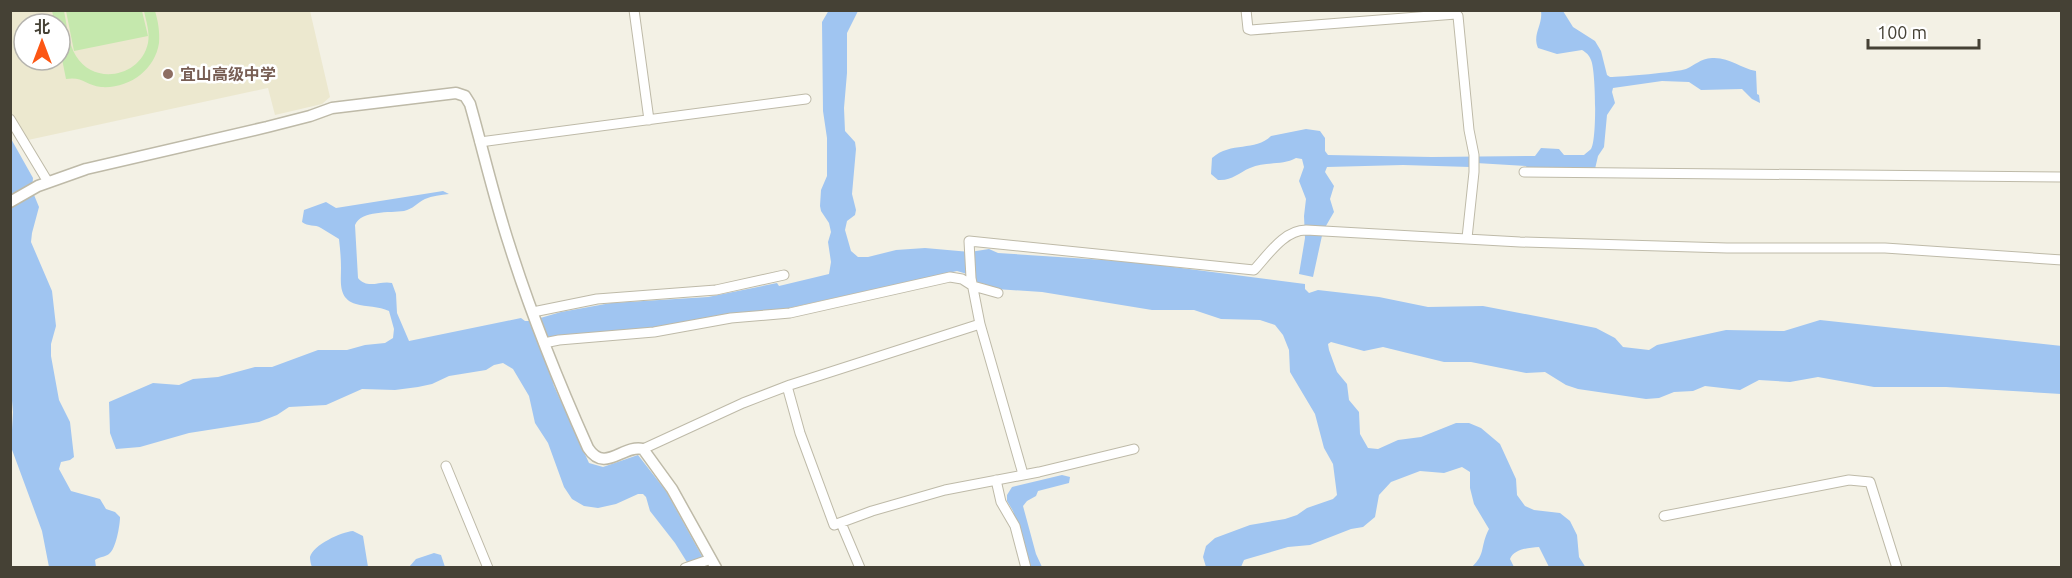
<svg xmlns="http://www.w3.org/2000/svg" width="2072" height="578" viewBox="0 0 2072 578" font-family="Ubuntu,'Noto Sans SC',sans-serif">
<rect width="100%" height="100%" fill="#f3f1e5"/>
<path fill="#ece8cf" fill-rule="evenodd" d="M11,10L310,11L330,97L322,104L275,115L268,88L28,140L11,112ZM24,24H60V60H24Z"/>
<path fill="#c5e8ad" d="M52,11H64C67,25 68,43 76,56C94,86 141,77 148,43C150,32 146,21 144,11H155C158,21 160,32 159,43C155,70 129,89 101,87C86,85 82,76 66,79L60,49V24H55Z
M66,11H142L148,36L74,51Z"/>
<path fill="#a0c5f1" d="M829,10L858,11L847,33V73L844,108L845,131L855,142L856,149L852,194L856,210L855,215L847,221L845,230L851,251L858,257H868L896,250L925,248L970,252L989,249L998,253L1135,262L1305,284V289L1309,293L1318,290L1379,297L1428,307L1483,306L1546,318L1596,328L1615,338L1623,347L1649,350L1657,345L1726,330L1784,331L1820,320L2062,346L2061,394L1946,387H1874L1818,377L1790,382L1759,380L1740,390L1705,386L1693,391L1674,392L1659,398L1646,399L1578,389L1566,385L1545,372L1526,373L1471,362H1444L1383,347L1364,351L1331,342L1328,344L1329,350L1337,372L1347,384L1349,400L1359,412L1360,434L1368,448L1378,449L1398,440L1421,437L1456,423H1469L1481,428L1500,444L1516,479L1517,495L1525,506L1534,510L1560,513L1570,521L1577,535L1579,557L1586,568L1549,567L1539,547C1528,548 1514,549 1510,559L1514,567H1472C1486,554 1480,546 1489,529L1474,504L1470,488V472L1462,467L1444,473L1420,471L1391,482L1379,495L1375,517L1363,527L1351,529L1310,545L1288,547L1247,559L1244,560L1241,567H1206L1203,557L1206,546L1215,538L1250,525L1285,519L1297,515L1307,508L1333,499L1337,495L1333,464L1324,448L1315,414L1290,372L1289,350L1283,335L1275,325L1260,320L1221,319L1194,310H1152L1042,292L996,289L975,282L967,274L957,271L771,312L645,329L548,337L540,339L554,386L589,463L603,467L638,455L666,491L708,567H690L675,543L650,511L646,497L643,494H638L616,504L598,508L584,506L572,499L564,487L548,443L535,423L529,396L513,369L503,363L494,365L486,370L449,376L432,384L418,387L395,390L362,389L326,405L289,407L277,415L259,422L189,433L140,447L116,449L110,433L109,402L153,383L179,385L193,379L218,377L255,367H272L318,350H347L365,345L385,343L393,338L394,329L389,311C379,306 366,307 356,304C338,299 341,282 341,268C341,258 340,248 339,239C333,235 327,232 321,228C315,224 308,227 302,222L304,210L326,202L336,208L443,191L449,194C441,195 432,196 425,199C417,203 413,209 404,211C390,213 361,210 355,225L358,278C368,290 380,280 392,283L396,294L397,313L409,341L521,318L525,321H530L561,312L611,303L708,297L777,283L779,286L829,274L831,262L828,242L831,232L829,223L821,211L820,206L821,190L827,176V138L823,111L822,22Z
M1541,11H1563L1573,27L1595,41L1601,51L1607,75L1610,77C1619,77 1679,72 1686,69C1695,65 1700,59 1712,58C1730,57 1740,68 1756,71L1757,94L1759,95L1760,103L1752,99L1742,89L1701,90L1689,82L1662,81L1613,88L1612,92L1615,103L1607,115L1604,147L1598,156L1595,169L1527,168L1526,166L1476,163L1470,167L1403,165L1327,167L1325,172L1334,186L1330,199L1334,212L1323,231L1313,277L1299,274L1305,238L1304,216L1306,199L1299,181L1304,167L1302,159L1296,158C1282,166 1265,161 1250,168C1238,173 1232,181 1218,180L1211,174L1212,158C1231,141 1255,152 1271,136L1306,129L1320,131L1325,138V151L1328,155L1432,157L1535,156L1541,148L1559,149L1564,155H1584C1586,153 1589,151 1591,149C1597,140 1596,71 1591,60C1589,55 1587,53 1582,50L1557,54L1538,48C1532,34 1543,25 1541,11Z
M10,137L33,178L32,190L39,207L32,233L31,242L52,291L56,326L51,344V356L59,400L70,422L74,457L70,460L61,462L59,469L71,491L100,499L106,509L115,512L120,517C120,525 116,549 109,554C105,557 99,557 95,560L96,567H49L42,531L11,447L13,412L10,378Z
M1062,475L1070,477L1069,483L1038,491L1036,496L1027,501L1023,506L1036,554L1042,567H1027L1013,511L1007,501V495L1012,487Z
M353,531L363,536L368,567H312C311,565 310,560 310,557C313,545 341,532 353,531Z
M434,553L441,555L445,567H409L416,559Z"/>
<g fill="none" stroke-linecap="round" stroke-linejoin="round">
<defs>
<path id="minor" d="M634,10L649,120
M1246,10L1248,29L1251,30L1456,14L1458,16L1469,130L1474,155V172L1467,238
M10,119L48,182
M480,142L806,99
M1524,172L2062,177
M533,312L597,299L716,290L784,275
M544,343L559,340L654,332L731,318L790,313L950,277L962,279L973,286L998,293
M787,386L800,433L834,525L872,511L945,490L1039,472L1134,449
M643,449L743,403L790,385L980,324
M446,466L488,568
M1023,474L980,324L971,278L969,241L1254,270C1268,255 1284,230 1306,230L1520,242L1727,248H1885L2062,260
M996,480L1001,502L1015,526L1026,568
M1664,516L1849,480L1870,482L1897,568
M841,523L860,568
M685,568L711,559"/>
<path id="tertiary" d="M10,202L38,186L86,169L267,127L310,116L332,108L456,93L465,96L470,104C483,150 494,198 509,244C531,314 558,381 588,448C605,474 623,444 643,449L672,489L716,568"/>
</defs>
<use href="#minor" stroke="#bebaa8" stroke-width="11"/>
<use href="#tertiary" stroke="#bebaa8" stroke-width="13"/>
<use href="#minor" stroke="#fff" stroke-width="9"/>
<use href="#tertiary" stroke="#fff" stroke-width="10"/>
</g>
<circle fill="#8d6e63" stroke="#fff" stroke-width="2" cx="168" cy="74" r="6"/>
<g text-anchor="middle" stroke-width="5" stroke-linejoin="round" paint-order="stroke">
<g font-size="16" font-weight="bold" fill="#785e54" stroke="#fff" text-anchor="start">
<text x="180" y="80">宜山高级中学</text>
</g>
</g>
<rect width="2072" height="578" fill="none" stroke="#454135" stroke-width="24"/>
<g transform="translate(42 42)"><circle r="28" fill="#ffffff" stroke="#b5b3ae" stroke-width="1.5"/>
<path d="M0-4.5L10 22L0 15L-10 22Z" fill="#fc5613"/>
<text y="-9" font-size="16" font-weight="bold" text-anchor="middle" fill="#454135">北</text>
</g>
<path d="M1868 39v9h111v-9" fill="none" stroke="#454135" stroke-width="3"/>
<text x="1877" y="39" font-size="18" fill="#454135" stroke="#ffffff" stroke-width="4.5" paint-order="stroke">100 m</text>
</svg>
